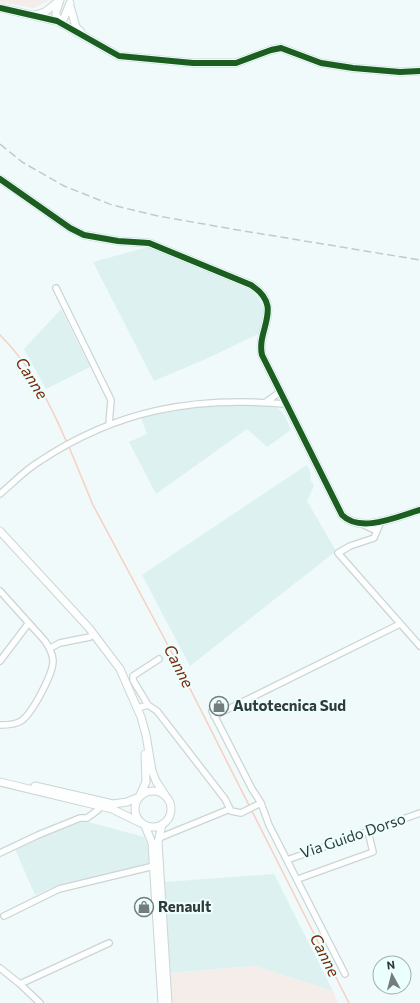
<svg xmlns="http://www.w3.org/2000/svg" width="420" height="1003" viewBox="0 0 420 1003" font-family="Commissioner,sans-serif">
<rect width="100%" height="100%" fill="#f0fafa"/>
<path fill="#ddf1f0" d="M148,247L250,290L256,295L262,305L264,318L260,333L208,358L154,381L93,262Z
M61,309L90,367L46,389L24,349Z
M248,405L278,408L285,416L291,430L267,447L247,429L156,494L129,442L147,434L141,418L178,408Z
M307,465L311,474L310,479L314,486L307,501L336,551L190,666L142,575Z
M85,821L144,837L148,847L150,864L59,885L35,895L15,849L73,823Z
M274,874L333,991L254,966L169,973L164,882Z"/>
<path fill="#f5edea" d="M0,0H50L33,8L0,2Z
M254,966L333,991L338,1003H171L169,973Z"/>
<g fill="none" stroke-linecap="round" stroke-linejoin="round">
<path stroke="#f8cfc2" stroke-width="1.5" d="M0,335C31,366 50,403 67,443
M69,447L93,505L171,651L349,1003"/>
<defs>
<path id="minor" d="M56,288L111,400L109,424
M266,402L280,392
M0,494C13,483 25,470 40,461C117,410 194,396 285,404
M364,525L377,531L381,521
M377,531L374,538L350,546L338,553L420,646
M0,591L45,641C49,647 53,654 53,661C53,674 32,714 21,721C15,725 7,725 0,725
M50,648L60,643L90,637
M0,661L28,624
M148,705L133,680V676L159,659
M138,708L148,705L157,711L225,799L231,811L241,813L261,803
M212,711L252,789L261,803L269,825L345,974
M214,716L400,624
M159,838L230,809
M0,853L38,835L80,818H87L98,810L99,806
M287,860L420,813
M298,879L373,852L368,831
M4,916L59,889L154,866
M0,968L20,984L40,1003
M20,984L109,943"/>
<path id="tertiary" d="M60,0L56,12L57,21L64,18L70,3
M70,6L76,27L81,32
M0,8L57,21L119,56L193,63H236L271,50L281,48L321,63L353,68L400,72L420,71
M35,15L45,12L60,0
M0,179L70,228L84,235L118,241L149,243L251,285C285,307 256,329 262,355L342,515C361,534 398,516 420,510
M0,531L89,628L120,669L141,717L146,735L152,771L156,781L165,795
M0,782L112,809L141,823
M35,786L113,804L127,802L139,797
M135 809a18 18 0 1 1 36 0a18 18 0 1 1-36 0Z
M140,795L146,782L145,754
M162,825L158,842L168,1003
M145,826L152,843L162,1003"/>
</defs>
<use href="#minor" stroke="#cdd5d4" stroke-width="8"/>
<use href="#tertiary" stroke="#cdd5d4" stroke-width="9"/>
<use href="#minor" stroke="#fdfefe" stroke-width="5.5"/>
<use href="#tertiary" stroke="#fdfefe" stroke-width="7"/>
<path stroke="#c6c8c8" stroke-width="1.5" stroke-dasharray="8 4" stroke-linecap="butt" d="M0,144L22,162L64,186L112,205L158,216L238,230L420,260"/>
<defs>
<path id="cycleway" d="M0,8L57,21L119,56L193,63H236L271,50L281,48L321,63L353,68L400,72L420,71
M0,179L70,228L84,235L118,241L149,243L251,285C285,307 256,329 262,355L342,515C361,534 398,516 420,510"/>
</defs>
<use href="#cycleway" stroke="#ebfffd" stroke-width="8"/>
<use href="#cycleway" stroke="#1b5e20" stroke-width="6"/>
</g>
<defs>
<symbol id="shop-ring" viewBox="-11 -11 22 22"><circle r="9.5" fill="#ebfffd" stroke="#747d7d" stroke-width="1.5"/><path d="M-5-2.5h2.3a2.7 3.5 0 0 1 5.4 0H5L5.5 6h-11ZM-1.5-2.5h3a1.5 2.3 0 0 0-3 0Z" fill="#747d7d"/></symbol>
</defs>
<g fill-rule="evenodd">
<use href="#shop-ring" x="208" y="695" width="22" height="22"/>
<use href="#shop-ring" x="133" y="896" width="22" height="22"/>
</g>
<g text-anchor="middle" stroke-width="4" stroke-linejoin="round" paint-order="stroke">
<g font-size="15" font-weight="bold" fill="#323939" stroke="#ebfffd" text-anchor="start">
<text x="233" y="711">Autotecnica Sud</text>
<text x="158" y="912">Renault</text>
</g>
<g font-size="15" fill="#323939" stroke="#ebfffd">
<text transform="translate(353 836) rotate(-19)" y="5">Via Guido Dorso</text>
</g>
<g font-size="16" font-style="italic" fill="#7e2507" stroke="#ebfffd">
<text transform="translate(32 378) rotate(58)" y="6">Canne</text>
<text transform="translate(179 666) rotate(63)" y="6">Canne</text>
<text transform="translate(325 955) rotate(63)" y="6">Canne</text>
</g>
</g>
<g transform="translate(392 975) rotate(353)"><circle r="19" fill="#ebfffd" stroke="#a1b0af"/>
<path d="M0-3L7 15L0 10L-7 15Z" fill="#747d7d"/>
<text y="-6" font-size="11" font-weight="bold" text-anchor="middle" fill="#323939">N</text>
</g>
</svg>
